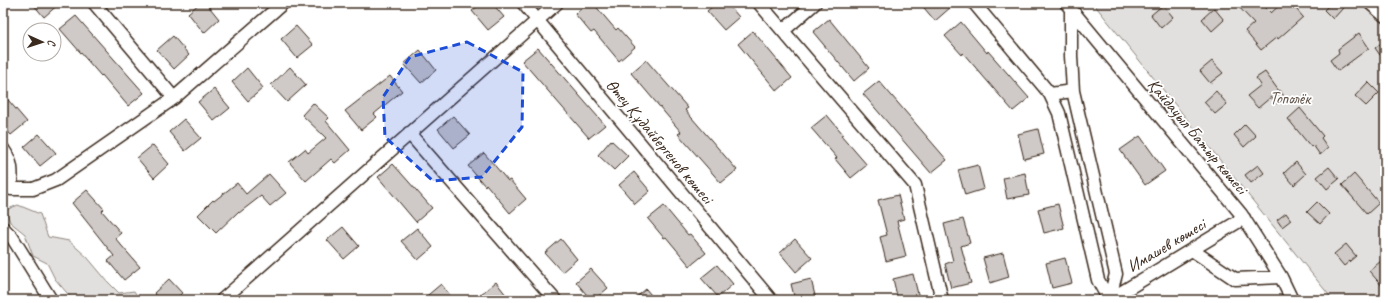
<svg xmlns="http://www.w3.org/2000/svg" width="1388" height="303" viewBox="0 0 1388 303" font-family="Caveat,sans-serif">
<rect width="100%" height="100%" fill="#fff"/>
<filter id="ink" filterUnits="userSpaceOnUse"><feTurbulence type="fractalNoise" baseFrequency=".025" numOctaves="2"/><feDisplacementMap in="SourceGraphic" scale="8" xChannelSelector="R" yChannelSelector="G"/><feConvolveMatrix kernelMatrix="1 2 1 2 8 2 1 2 1" color-interpolation-filters="sRGB"/></filter>
<g filter="url(#ink)">
<path fill="#e2e0de" stroke="#8e857e" d="M1093,3H1385V300H1333Z
M18,205L40,214L48,237L69,241L87,257L108,282L119,293L134,291L140,300H73L55,279L47,263L33,256L25,234L10,222L6,210Z"/>
<path fill="#cfcac7" stroke="#3b2a1e" d="M32,3H60L44,17Z
M200,3H206L219,19L204,33L188,13Z
M481,3H492L504,17L488,30L472,11Z
M587,3H593L616,30L618,28L635,47L619,61L594,31L591,33L575,14Z
M717,3H727L739,17L724,30L707,11Z
M920,3H947L951,7L935,21Z
M1235,3H1261L1271,13L1282,3H1291L1303,17L1278,39L1277,37L1261,50L1245,31L1254,23Z
M1331,3H1338L1343,8L1333,19L1324,10Z
M1163,5L1173,17L1161,28L1151,15Z
M1214,8L1224,20L1212,31L1202,19Z
M76,16L144,93L128,106L102,75L101,76L60,29Z
M829,19L869,68L854,81L813,32Z
M961,22L987,53L988,51L1029,98L1013,111L963,53L962,55L945,36Z
M296,26L313,45L297,58L281,39Z
M753,31L792,78L777,91L738,44Z
M1359,33L1369,48L1338,71L1330,60L1339,53L1338,49Z
M173,36L189,55L174,69L157,50Z
M1385,40V51L1380,55L1375,48Z
M538,48L605,125L589,138L522,61Z
M420,50L436,70L421,83L404,64Z
M646,60L688,108L685,110L737,170L721,183L678,134L681,132L631,73Z
M1212,61L1223,73L1210,83L1200,71Z
M290,67L306,85L287,102L271,85Z
M247,68L263,88L248,101L232,82Z
M1265,72L1279,91L1280,90L1285,98L1277,104L1271,97L1258,108L1247,96L1261,85L1256,78Z
M390,76L402,91L374,114L377,117L361,130L345,111Z
M879,81L947,160L931,173L863,94Z
M1368,82L1379,93L1366,106L1355,96Z
M214,89L230,108L214,121L198,102Z
M1216,91L1227,104L1215,114L1204,102Z
M3,94L27,122L11,135L3,126Z
M313,103L329,118L326,121L350,150L335,163L331,159L306,181L289,162L305,149L308,153L326,138L302,115Z
M1300,108L1323,136L1321,138L1328,148L1320,155L1313,145L1311,147L1288,119Z
M827,115L843,134L841,135L867,165L851,178L835,159L837,158L811,128Z
M453,116L470,135L454,148L438,129Z
M184,119L201,138L185,151L169,132Z
M1245,124L1256,136L1244,147L1234,135Z
M1038,129L1044,154L1024,159L1018,134Z
M39,134L56,153L40,166L24,147Z
M1140,136L1165,171L1145,185L1120,150Z
M611,140L628,156L614,170L598,155Z
M153,145L169,164L154,178L137,158Z
M484,153L508,181L510,180L526,199L510,213L486,184L485,186L468,166Z
M1296,162L1306,174L1294,185L1284,173Z
M393,164L432,208L416,222L378,177Z
M978,165L984,189L965,195L958,170Z
M1258,165L1264,173L1251,183L1245,175Z
M1329,167L1339,179L1327,189L1317,177Z
M634,172L650,191L635,204L619,185Z
M1025,173L1029,195L1007,199L1003,178Z
M269,174L286,193L270,206L261,196L239,213L238,212L216,233L198,215L213,200L214,201L237,183L246,194Z
M1354,174L1379,203L1367,214L1342,185Z
M87,190L104,209L102,211L121,233L115,238L140,267L124,280L108,261L114,256L72,203Z
M898,195L904,219L897,221L906,256L886,261L880,237L887,235L878,200Z
M1317,202L1329,214L1320,224L1307,212Z
M1058,204L1064,228L1044,233L1038,209Z
M664,206L688,235L690,234L706,253L690,266L666,237L664,238L648,219Z
M1286,213L1291,220L1282,227L1277,220Z
M963,219L970,243L961,246L971,283L951,288L945,264L953,261L944,224Z
M343,227L359,246L344,259L327,240Z
M417,228L433,247L418,260L401,241Z
M561,239L577,259L562,272L545,253Z
M795,239L812,258L796,272L780,253Z
M1346,244L1356,256L1344,266L1334,254Z
M1003,253L1009,277L990,283L983,258Z
M1065,258L1072,283L1052,288L1046,263Z
M1381,261L1385,265V289L1369,271Z
M717,265L733,284L718,297L701,278Z
M591,269L608,288L594,300H591L576,282Z
M913,274L919,298L913,300H898L893,279Z
M169,279L182,293L175,300H161L154,293Z
M811,279L816,300H795L791,284Z
M496,282L510,300H486L481,294Z
M441,284L454,300H422Z
M646,289L655,300H633Z"/>
<g fill="none" stroke-linecap="round" stroke-linejoin="round">
<defs>
<path id="minor" d="M94,3L174,98
M523,3L771,300
M759,3L915,185L942,300
M974,3L1050,94L1073,91
M1066,3L1241,214L1281,277L1292,300
M1370,3L1385,16
M1071,10V56L1073,91L1116,274L1109,300
M783,31L815,3
M1050,94L1059,113L1098,280L1109,300
M409,133L555,300
M3,149C13,163 12,172 11,189H33L56,180L174,98L283,3
M3,228L12,237L51,300
M1192,250L1235,279L1281,277
M222,300L557,3
M1106,300H1109L1244,218"/>
</defs>
<use href="#minor" stroke="#3b2a1e" stroke-width="15"/>
<use href="#minor" stroke="#fff" stroke-width="12"/>
</g>
</g>
<path fill="#1d4ed8" fill-opacity="0.2" stroke="#1d4ed8" stroke-width="3" stroke-dasharray="8 5" stroke-linejoin="round" d="M467,42L523,72L522,127L482,177L433,181L385,137L383,97L410,57Z"/>
<g text-anchor="middle" stroke-width="3.5" stroke-linejoin="round" paint-order="stroke">
<g font-size="17" fill="#65584e" stroke="#fff">
<text x="1290" y="104">Тополёк</text>
</g>
<g font-size="17" fill="#3b2a1e" stroke="#fff">
<text transform="translate(1198 136) rotate(50)" y="6">Қайдауыл Батыр көшесі</text>
<text transform="translate(660 141) rotate(50)" y="6">Өтеу Құдайбергенов көшесі</text>
<text transform="translate(1166 245) rotate(-31)" y="6">Имашев көшесі</text>
</g>
</g>
<rect width="1388" height="303" fill="none" stroke="#fff" stroke-width="16"/>
<rect x="8" y="8" width="1372" height="287" fill="none" stroke="#3b2a1e" stroke-width="1.5" filter="url(#ink)"/>
<g transform="translate(42 42) rotate(93)"><circle r="19" fill="#ffffff" stroke="#b1aaa5"/>
<path d="M0-3L7 15L0 10L-7 15Z" fill="#3b2a1e"/>
<text y="-6" font-size="11" font-weight="bold" text-anchor="middle" fill="#3b2a1e">С</text>
</g>
</svg>
